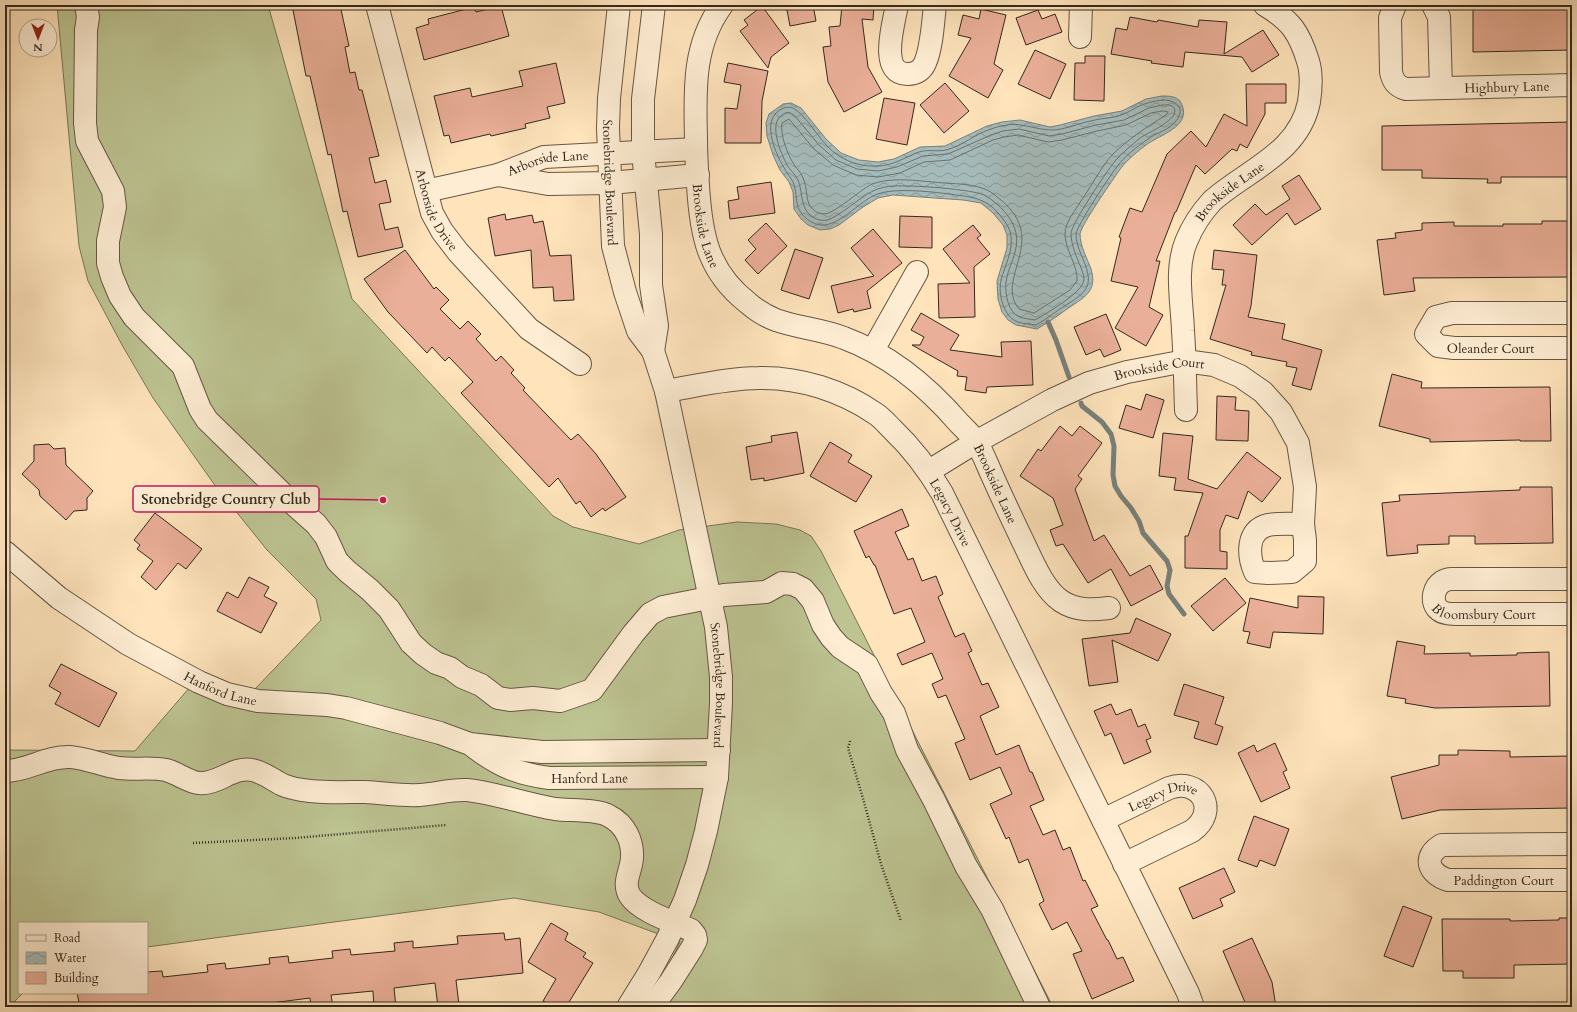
<svg xmlns="http://www.w3.org/2000/svg" width="1577" height="1012" viewBox="0 0 1577 1012" font-family="Cardo,serif">
<defs>
<pattern id="water-waves" width="16" height="10" patternUnits="userSpaceOnUse"><rect width="16" height="10" fill="#a5bbbb"/><path d="M0 5q4-4 8 0t8 0" fill="none" stroke="#879897"/></pattern>
</defs>
<rect width="100%" height="100%" fill="#fee3bb"/>
<filter id="stains"><feTurbulence type="fractalNoise" baseFrequency=".005" numOctaves="4"/><feColorMatrix values="0 0 0 0 .2 0 0 0 0 .09 0 0 0 0 .02 0 0 0 .5 -.17"/></filter>
<radialGradient id="worn" r=".72"><stop offset=".6" stop-color="#630" stop-opacity="0"/><stop offset="1" stop-color="#630" stop-opacity=".3"/></radialGradient>
<path fill="#bdc492" stroke="#787658" d="M57,5H268L352,299L553,516L573,527L639,544L679,530L737,522L776,524L800,530L811,536L821,551L1053,1007H645L665,973L680,942L599,912L514,898L147,947V923H19V993H23L9,1007H5V750L135,751L202,673L226,683L254,690L321,620L316,599L267,550L214,484L153,398L122,345L88,281L79,246Z"/>
<path fill="url(#water-waves)" stroke="#77817c" d="M1162,96C1170,96 1179,96 1182,105C1191,127 1159,135 1146,145C1138,151 1127,160 1121,168C1114,178 1081,225 1080,234C1080,246 1087,258 1091,269C1098,292 1083,298 1067,309C1058,316 1047,323 1037,329L1016,325L1008,320L1002,312L998,299L997,281L1007,248V235L1003,225L993,213L981,203L963,200L893,195L878,198L863,207L839,225L830,229L820,230L808,225L801,219L794,209L793,192L789,182L780,170L773,155L767,136L766,123L769,114L783,104L791,103L801,108L826,139L841,153L859,160L878,162L894,159L920,147L945,146L987,126L1002,122L1020,120L1050,127L1060,125L1094,116L1122,111L1146,99Z"/>
<g fill="none" stroke-linecap="round" stroke-linejoin="round">
<path stroke="#6c726c" stroke-width="1" d="M1163,100C1178,100 1186,110 1175,122C1170,128 1161,132 1154,135C1142,143 1128,153 1119,164C1111,174 1077,225 1076,234C1076,249 1086,261 1088,275C1091,291 1077,298 1066,305C1056,311 1047,319 1036,325C1030,324 1024,324 1018,322C1003,317 998,293 1001,280C1005,265 1013,252 1011,236C1010,227 1004,220 998,213C989,202 978,198 964,196C942,193 895,186 875,195C859,202 839,226 822,225C812,225 801,216 798,207C795,197 797,186 790,177C779,162 756,118 784,108C789,106 793,108 796,110C812,122 821,145 839,156C850,163 865,167 877,166C893,166 905,157 919,152C928,149 937,152 946,150C962,146 975,134 991,129C999,126 1012,123 1021,125C1034,127 1047,132 1061,129C1072,127 1083,122 1095,120C1104,118 1113,118 1121,115C1127,113 1132,110 1137,107C1145,103 1154,101 1163,100Z
M1163,105C1167,105 1171,104 1174,108C1181,119 1147,133 1140,138C1132,145 1122,153 1115,161C1107,171 1072,223 1071,233C1071,246 1077,257 1081,268C1083,273 1085,278 1083,283C1079,294 1046,314 1035,320C1030,319 1025,319 1020,317C1008,313 1005,294 1006,283C1007,267 1020,252 1016,233C1013,218 999,204 986,196C976,189 909,185 894,186C887,186 879,188 873,191C860,197 839,217 827,220C823,221 817,220 813,217C800,210 803,192 798,180C795,174 790,170 787,165C781,153 768,124 782,115C787,111 790,112 795,116L819,145L836,160L857,169L878,171L897,167L923,156L948,154L991,135L1003,131L1019,129L1049,136L1062,134L1096,125L1124,120L1149,108Z
M1164,111L1168,112L1166,115C1147,127 1128,139 1112,155C1102,166 1090,188 1081,201C1075,211 1065,222 1065,234C1065,250 1078,265 1077,281L1070,290L1034,313L1019,309C994,278 1050,241 1001,200C997,197 992,192 987,190C974,184 958,184 945,183C928,182 910,179 893,180C887,180 878,182 872,184C860,190 834,214 824,214C818,214 812,210 809,204C806,197 807,186 803,178C801,172 796,168 793,163C787,153 780,134 782,123L789,119L814,149L833,165L856,175L878,177L900,173L924,162L950,160L993,140L1004,137L1018,135L1048,142L1062,140L1097,131L1126,125L1151,113Z"/>
<path stroke="#77817c" stroke-width="5" d="M1048,322L1056,340L1069,377
M1081,403L1082,406L1102,422L1111,434L1114,446L1113,475L1115,486L1121,496L1131,508L1139,521L1143,533L1167,561L1170,570L1167,586L1169,594L1184,614"/>
</g>
<path fill="#eaaf98" stroke="#33291d" d="M292,5H340L349,46L345,47L350,73L355,72L359,90H362L379,156L369,158L375,183L386,180L391,202L379,204L385,230L398,227L403,247L358,257L347,211L343,212L331,154L328,155L310,76H306Z
M786,5H813L816,21L790,26Z
M842,5H874L873,20L862,19L868,67L882,92L844,112L828,82L823,47L831,46L829,27L840,26Z
M1473,5H1572V50L1473,52Z
M501,6L509,36L424,60L416,28L429,24L428,19L474,7L476,12Z
M762,6L789,43L771,57L768,68L740,31L748,25L744,20Z
M981,9L1006,15L994,64L1003,70L988,98L949,76L971,38L958,35L963,15L979,19Z
M1038,10L1042,19L1055,14L1062,32L1026,45L1016,18Z
M1130,17L1157,22L1158,20L1198,27L1199,20L1227,22L1224,54L1263,30L1279,55L1252,72L1242,57L1185,52L1183,67L1151,63L1152,61L1111,54L1116,28L1127,30Z
M1035,50L1066,64L1050,99L1018,84Z
M1085,56H1105L1104,101L1074,100L1075,63H1085Z
M556,63L565,103L547,107L550,118L525,124L526,128L491,136L490,134L451,143L449,135L444,136L434,96L470,88L472,97L523,86L519,71Z
M728,63L768,71L762,101L761,143H725V108L737,109L741,85L724,82Z
M945,83L969,111L944,133L920,105Z
M1246,84H1286V103H1265V114L1247,148L1240,144L1237,151L1232,149L1205,174L1196,165L1176,212H1175L1156,261H1160L1149,307L1163,315L1146,346L1115,328L1138,287L1111,281L1121,238L1119,237L1130,208L1142,212L1167,154L1191,131L1206,147L1224,114L1247,126Z
M884,98L915,103L907,145L876,139Z
M1572,122V177H1501V183H1487L1488,179L1422,178V170H1382V126Z
M1299,175L1321,209L1295,225L1287,213L1252,245L1233,225L1255,204L1266,215L1290,199L1282,186Z
M771,182L775,213L730,219L728,201L739,199L737,187Z
M505,214L506,220L532,215L534,223L543,221L550,256L571,255L574,300L554,301L553,287L533,288L531,250L495,256L488,218Z
M900,216L932,217V248L899,247Z
M1542,221H1572V277L1413,278L1415,291L1384,295L1377,240L1396,238L1395,233L1422,230V223L1454,222V226H1503V224H1542Z
M766,223L787,246L758,274L745,260L756,249L748,240Z
M973,225L981,235L977,238L990,254L974,267L975,317L939,318L938,284L970,283L943,249Z
M873,229L902,263L867,291L871,308L854,312L853,309L838,313L831,286L874,276L851,248Z
M795,249L823,258L809,299L781,290Z
M405,250L434,289L436,287L449,300L440,309L460,329L468,321L481,334L476,339L496,361L501,356L514,370L511,373L525,388L523,390L571,440L578,434L596,454L626,497L605,511L603,508L591,517L580,501L576,504L558,478L549,487L461,393L473,382L449,357L445,361L432,347L427,353L388,312L364,279Z
M1214,250L1257,255L1251,306L1248,317L1285,324L1282,339L1322,350L1311,390L1292,385L1297,368L1286,366L1287,362L1251,355L1252,352L1210,339L1226,285H1222L1224,270L1212,269Z
M921,313L959,335L950,350L1002,357L1001,342L1031,341L1033,385L987,387L986,393L965,390L967,377L957,376L958,371L912,345H920L924,337L911,330Z
M1106,314L1121,350L1104,357L1100,349L1086,355L1074,327Z
M1392,374L1422,382L1421,388L1550,387L1551,441H1520V440L1430,442V439L1379,426Z
M1146,394L1164,400L1153,438L1119,428L1126,405L1141,410Z
M1217,396L1236,397L1235,410L1249,411L1248,441L1216,440Z
M1060,426L1072,436L1080,426L1102,443L1078,476L1082,479L1075,489L1094,541L1104,535L1130,576L1150,565L1163,589L1131,606L1111,569L1088,583L1063,544L1056,546L1050,530L1063,525L1053,498L1020,476L1038,449L1041,451Z
M797,432L804,473L764,481V478L751,480L746,447L772,442L771,436Z
M1163,433L1193,436L1188,479L1217,489L1247,452L1281,478L1262,502L1248,491L1238,519L1226,515L1220,530V551L1227,552V569L1185,568V536H1188L1203,493L1174,490L1176,478L1159,476Z
M830,442L852,455L848,462L872,476L856,502L810,476Z
M49,444L54,449L65,448L66,465L93,491L87,498V510L74,511L66,520L40,496L39,490L22,474L34,461V445Z
M1520,487H1552L1553,543L1475,544V536H1449V544L1417,545L1418,553L1387,556L1382,503L1400,501L1399,495L1520,490Z
M902,509L909,526L895,532L908,560L913,558L922,581L936,576L943,594L938,597L955,637L964,633L972,651L968,653L982,685L988,683L999,707L980,716L996,755L1019,745L1030,772H1032L1044,800L1030,806L1043,835L1055,830L1063,850L1070,847L1083,881L1085,880L1098,906L1091,909L1107,940H1108L1117,959L1123,957L1134,981L1092,999L1073,954L1082,951L1067,922L1052,930L1039,904L1044,901L1028,859L1019,863L1009,837L1006,839L990,804L1012,794L1000,767L970,780L955,743L965,739L946,695L938,698L932,684L943,679L932,653L902,665L897,654L925,642L911,608L894,614L875,565H874L869,556L866,558L854,531Z
M155,513L202,549L186,569L178,563L156,590L141,577L153,561L137,549L140,545L134,540Z
M249,577L269,587L264,596L277,603L261,633L217,611L227,592L238,598Z
M1225,578L1246,603L1213,631L1191,606Z
M1298,596L1324,597L1323,634L1273,632L1270,648L1247,643L1250,632L1243,631L1250,598L1298,608Z
M1136,618L1171,634L1158,661L1112,640L1118,682L1089,686L1082,639L1130,633Z
M1397,641L1425,646L1424,654L1470,653V656L1517,655V653L1549,652L1550,706L1435,708L1405,703L1406,699L1387,696Z
M61,664L117,693L99,727L55,704L61,693L49,686Z
M1184,684L1224,697L1215,724L1223,727L1217,745L1194,738L1199,722L1174,715Z
M1111,704L1116,715L1131,709L1138,727L1145,724L1151,738L1146,740L1151,752L1124,764L1111,733L1105,736L1094,711Z
M1275,743L1287,770L1283,772L1290,788L1261,802L1238,753L1254,745L1257,752Z
M1458,750L1510,751V757L1572,756V808L1440,810L1402,819L1391,777L1439,765V755H1458Z
M1254,816L1289,829L1275,866L1260,860L1257,867L1238,860Z
M1224,868L1235,892L1220,899L1223,906L1193,919L1179,888Z
M1403,906L1432,917L1413,967L1384,956Z
M1559,918H1572V964L1514,965V978H1463V971H1443L1442,919H1510V921L1559,920Z
M551,923L568,933L565,940L586,953L583,957L593,963L566,1007H554L543,1001L556,979L528,962Z
M504,933L505,940L520,938L523,973L456,980L459,1005L438,1007L435,983L394,988L396,1007H374L373,991L331,995L333,1007H311L310,998L271,1003V1007H80L77,993H147V972L162,971L163,977L208,972L207,965L225,963L226,969L270,964L269,958L288,956L289,963L333,958L332,951L350,949L351,955L395,951L394,943L413,941V948L458,944L457,936Z
M1252,938L1272,982L1276,1007H1247L1223,951Z"/>
<g fill="none" stroke-linecap="round" stroke-linejoin="round">
<defs>
<g id="minor">
<path d="M86,5L88,17L86,30L85,123L87,141L113,191L115,207L108,241V263L112,277L120,296L134,317L183,366L200,409L207,420L289,500L316,524L326,537L337,561L347,571L370,590L389,609L411,643L423,654L436,663L450,668L462,677L481,685L498,698L510,700L533,698L560,701L592,690L633,634L650,614L663,607L724,595L766,592L782,583L793,584L803,589L813,601L823,625L831,637L840,647L867,665L881,693L894,713L907,750L934,800L966,866L992,909L1039,1007"/>
<path id="s1" d="M377,5L432,213L442,231L458,252L529,329L580,364"/>
<path id="s2" d="M619,5L609,98L608,128L613,246L625,292L638,331L653,351L666,391L716,627L721,677V703L717,777L706,831L697,865L685,900L668,938L649,973L628,1007"/>
<path id="s3" d="M722,5C692,46 695,92 696,140C696,155 697,170 698,186C701,234 707,271 748,303C756,310 765,316 776,320C798,328 822,329 844,338C890,355 927,386 959,423C965,429 971,435 976,441C982,451 987,464 992,475C1003,500 1015,525 1027,550C1035,567 1045,590 1061,601C1076,611 1092,610 1109,608"/>
<path d="M897,5C894,22 878,75 908,74C916,74 922,70 925,63C932,47 933,22 935,5"/>
<path id="s4" d="M1395,5L1390,18L1391,72C1393,81 1396,86 1406,89L1572,85"/>
<path d="M1433,5L1439,17L1441,88"/>
<path d="M1080,37L1081,5"/>
<path d="M498,175L548,184L610,183L698,175"/>
<path id="s5" d="M426,191L498,175L544,157L696,149"/>
<path id="s6" d="M1572,313H1452L1436,317L1426,334L1438,346L1454,348H1572"/>
<path d="M873,350L917,272"/>
<path d="M653,351L657,326L651,285V234L643,152V99L654,5"/>
<path id="s7" d="M666,391C696,386 728,378 759,378C800,377 843,391 876,414C882,418 887,424 892,429C912,448 928,469 942,493L1188,993L1193,1007"/>
<path id="s8" d="M1186,410C1185,384 1185,358 1183,331C1182,302 1175,269 1186,242C1192,227 1201,213 1212,201C1247,170 1299,153 1309,102C1311,89 1312,74 1308,61C1299,32 1291,21 1265,5"/>
<path id="s9" d="M929,471L976,442L1052,400L1089,383L1127,372L1185,361L1214,365L1240,376L1263,392L1281,412L1298,443L1305,487L1303,524C1292,524 1279,523 1268,525C1246,530 1248,556 1255,572L1268,573L1292,572L1305,561V540L1303,524"/>
<path id="s10" d="M5,552L59,598L128,644L199,682L227,694L258,701L327,705L346,708L440,733L470,744L542,752L719,750"/>
<path id="s11" d="M1572,579H1452C1449,579 1445,580 1442,582C1434,587 1431,600 1437,608C1441,613 1449,614 1455,614H1572"/>
<path id="s12" d="M474,747C499,766 518,774 549,778L717,777"/>
<path d="M5,771C28,771 46,756 70,757C87,758 103,766 119,768C135,770 151,767 166,770C178,773 188,782 199,783C218,785 233,766 252,770C263,772 273,780 283,785C292,789 301,790 310,791C328,793 347,792 365,792C384,793 401,796 420,795C436,794 451,789 467,790C496,793 525,804 555,809C570,811 597,809 609,816C625,824 633,841 632,858C631,872 622,883 630,896C641,912 674,922 691,930L695,935L696,940L692,948L671,981L652,1007"/>
<path id="s13" d="M1103,820L1169,788C1201,777 1220,811 1192,831L1124,864"/>
<path id="s14" d="M1572,844L1442,845C1422,856 1428,874 1448,880H1572"/>
</g>
</defs>
<use href="#minor" stroke="#665844" stroke-width="24"/>
<path stroke="#33291d" stroke-width="2.5" stroke-dasharray="1 2" stroke-linecap="butt" d="M850,741L848,748L864,802L881,864L901,921
M193,843L295,838L446,825"/>
<use href="#minor" stroke="#feedd3" stroke-width="22"/>
</g>
<g text-anchor="middle" stroke-width="3" stroke-linejoin="round" paint-order="stroke">
<g font-size="13" fill="#33291d" stroke="#feedd3">
<text dy="5" stroke="none"><textPath href="#s4" startOffset="193">Highbury Lane</textPath></text>
<text dy="5" stroke="none"><textPath href="#s5" startOffset="126">Arborside Lane</textPath></text>
<text dy="5" stroke="none"><textPath href="#s2" startOffset="178">Stonebridge Boulevard</textPath></text>
<text dy="5" stroke="none"><textPath href="#s8" startOffset="237">Brookside Lane</textPath></text>
<text dy="5" stroke="none"><textPath href="#s1" startOffset="214">Arborside Drive</textPath></text>
<text dy="5" stroke="none"><textPath href="#s3" startOffset="227">Brookside Lane</textPath></text>
<text dy="5" stroke="none"><textPath href="#s6" startOffset="226">Oleander Court</textPath></text>
<text dy="5" stroke="none"><textPath href="#s9" startOffset="255">Brookside Court</textPath></text>
<text dy="5" stroke="none"><textPath href="#s3" startOffset="638">Brookside Lane</textPath></text>
<text dy="5" stroke="none"><textPath href="#s7" startOffset="343">Legacy Drive</textPath></text>
<text dy="5" stroke="none"><textPath href="#s11" startOffset="208">Bloomsbury Court</textPath></text>
<text dy="5" stroke="none"><textPath href="#s2" startOffset="697">Stonebridge Boulevard</textPath></text>
<text dy="5" stroke="none"><textPath href="#s10" startOffset="257">Hanford Lane</textPath></text>
<text dy="5" stroke="none"><textPath href="#s12" startOffset="123">Hanford Lane</textPath></text>
<text dy="5" stroke="none"><textPath href="#s13" startOffset="66">Legacy Drive</textPath></text>
<text dy="5" stroke="none"><textPath href="#s14" startOffset="235">Paddington Court</textPath></text>
</g>
</g>
<path fill="none" stroke="#c2185b" stroke-width="1.5" d="M383 500L319 499"/>
<circle fill="#c2185b" stroke="#feedd3" stroke-width="1.5" cx="383" cy="500" r="4"/>
<rect fill="#feedd3" stroke="#c2185b" stroke-width="1.5" x="133" y="486" width="186" height="26" rx="4"/>
<g font-size="14" text-anchor="middle" font-weight="bold" fill="#33291d">
<text x="226" y="504">Stonebridge Country Club</text>
</g>
<rect width="1577" height="1012" fill="none" stroke="#fee3bb" stroke-width="20"/>
<rect x="6" y="6" width="1565" height="1000" fill="none" stroke="#33291d" stroke-width="2"/>
<rect x="10" y="10" width="1557" height="992" fill="none" stroke="#33291d"/>
<rect x="18" y="922" width="130" height="72" fill="#feedd3" stroke="#ad9f8a"/>
<rect x="26" y="935" width="20" height="6" fill="#feedd3" stroke="#ad9f8a"/>
<text x="54" y="942" font-size="12" fill="#33291d">Road</text>
<rect x="26" y="952" width="20" height="12" fill="url(#water-waves)" stroke="#ad9f8a"/>
<text x="54" y="962" font-size="12" fill="#33291d">Water</text>
<rect x="26" y="972" width="20" height="12" fill="#eaaf98" stroke="#ad9f8a"/>
<text x="54" y="982" font-size="12" fill="#33291d">Building</text>
<g transform="translate(38 38) rotate(180)"><circle r="19" fill="#feedd3" stroke="#ad9f8a"/>
<path d="M0-3L7 15L0 10L-7 15Z" fill="#8f2418"/>
<text y="-6" font-size="11" font-weight="bold" text-anchor="middle" fill="#33291d">N</text>
</g>
<rect width="100%" height="100%" filter="url(#stains)"/>
<rect width="100%" height="100%" fill="url(#worn)"/>
</svg>
